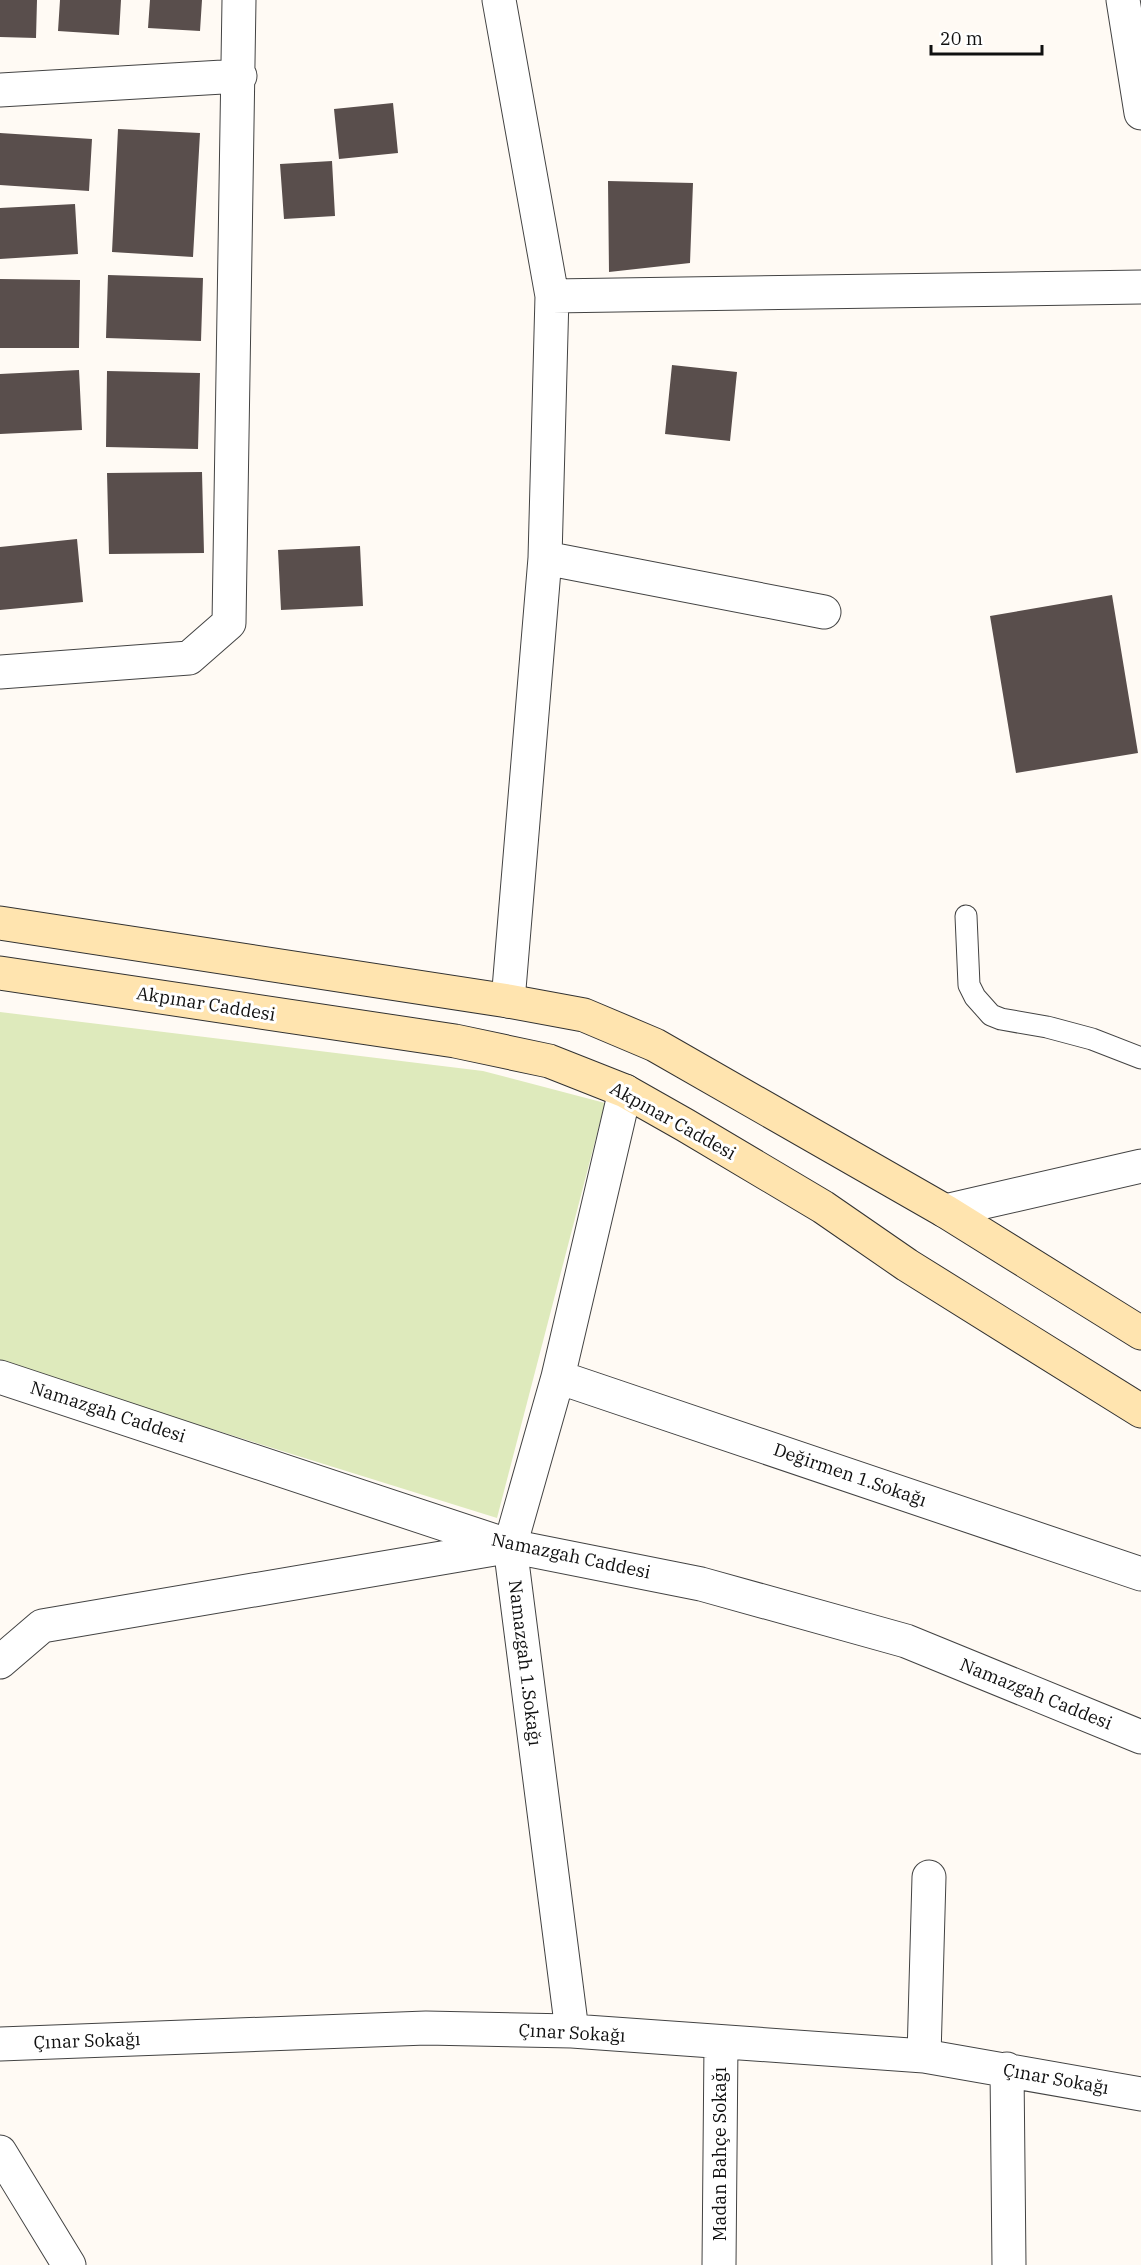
<svg xmlns="http://www.w3.org/2000/svg" width="1141" height="2265" viewBox="0 0 1141 2265" font-family="'IBM Plex Serif',serif">
<rect width="100%" height="100%" fill="#fffaf4"/>
<path fill="#deeabc" d="M0,1012L483,1071L605,1103L497,1518L0,1363Z"/>
<path fill="#594e4c" d="M0,0H37L36,38L0,37Z
M60,0H121L119,35L58,31Z
M150,0H202L200,31L148,28Z
M393,103L398,153L339,159L334,109Z
M118,129L200,133L193,257L112,252Z
M0,133L92,139L89,191L0,185Z
M332,161L335,216L284,219L280,164Z
M608,181L693,183L690,263L609,272Z
M75,204L78,254L0,259V208Z
M108,275L203,278L201,341L106,338Z
M0,279L80,280L79,348H0Z
M672,365L737,372L730,441L665,434Z
M79,370L82,430L0,434V374Z
M107,371L200,373L198,449L106,447Z
M202,472L204,553L109,554L107,473Z
M77,539L83,602L0,610V547Z
M360,546L363,606L281,610L278,550Z
M1112,595L1138,753L1016,773L990,616Z"/>
<g fill="none" stroke-linecap="round" stroke-linejoin="round">
<defs>
<path id="service" d="M966,916L969,985L975,997L991,1015L1001,1019L1047,1027L1092,1039L1141,1058"/>
<path id="minor" d="M499,0L552,296L545,558L508,1001
M1123,0L1141,113
M0,90L240,76
M552,296L1141,287
M545,558L824,612
M0,672L189,658L229,623L239,0
M945,1211L1141,1166
M0,1377L510,1546L701,1584L906,1641L1141,1737
M558,1377L1141,1574
M0,1662L42,1626L506,1547
M572,2031L510,1546L558,1377L625,1091
M0,2044L426,2028L572,2031L924,2056L1141,2094
M924,2056L929,1877
M1007,2069L1009,2265
M0,2152L69,2265
M719,2265L721,2043"/>
<path id="secondary" d="M0,923L508,1001L584,1015L655,1045L945,1211L1141,1333
M0,973L455,1041L549,1061L625,1091L685,1125L823,1207L907,1265L1141,1411"/>
</defs>
<use href="#service" stroke="#434343" stroke-width="23"/>
<use href="#minor" stroke="#434343" stroke-width="35"/>
<use href="#secondary" stroke="#323232" stroke-width="35"/>
<use href="#service" stroke="#fff" stroke-width="21"/>
<use href="#minor" stroke="#fff" stroke-width="33"/>
<use href="#secondary" stroke="#ffe4af" stroke-width="33"/>
</g>
<g text-anchor="middle" stroke-width="6" stroke-linejoin="round" paint-order="stroke">
<g font-size="18" fill="#101010" stroke="#fff">
<text transform="translate(206 1004) rotate(9)" y="6">Akpınar Caddesi</text>
<text transform="translate(673 1121) rotate(29)" y="6">Akpınar Caddesi</text>
<text transform="translate(108 1412) rotate(18)" y="6">Namazgah Caddesi</text>
<text transform="translate(850 1475) rotate(19)" y="6">Değirmen 1.Sokağı</text>
<text transform="translate(571 1556) rotate(12)" y="6">Namazgah Caddesi</text>
<text transform="translate(525 1663) rotate(83)" y="6">Namazgah 1.Sokağı</text>
<text transform="translate(1036 1694) rotate(22)" y="6">Namazgah Caddesi</text>
<text transform="translate(572 2033) rotate(3)" y="6">Çınar Sokağı</text>
<text transform="translate(87 2041) rotate(-2)" y="6">Çınar Sokağı</text>
<text transform="translate(1056 2079) rotate(10)" y="6">Çınar Sokağı</text>
<text transform="translate(720 2154) rotate(-90)" y="6">Madan Bahçe Sokağı</text>
</g>
</g>
<path d="M931 45v9h111v-9" fill="none" stroke="#101010" stroke-width="3"/>
<text x="940" y="45" font-size="18" fill="#101010" stroke="#ffffff" stroke-width="4.5" paint-order="stroke">20 m</text>
</svg>
